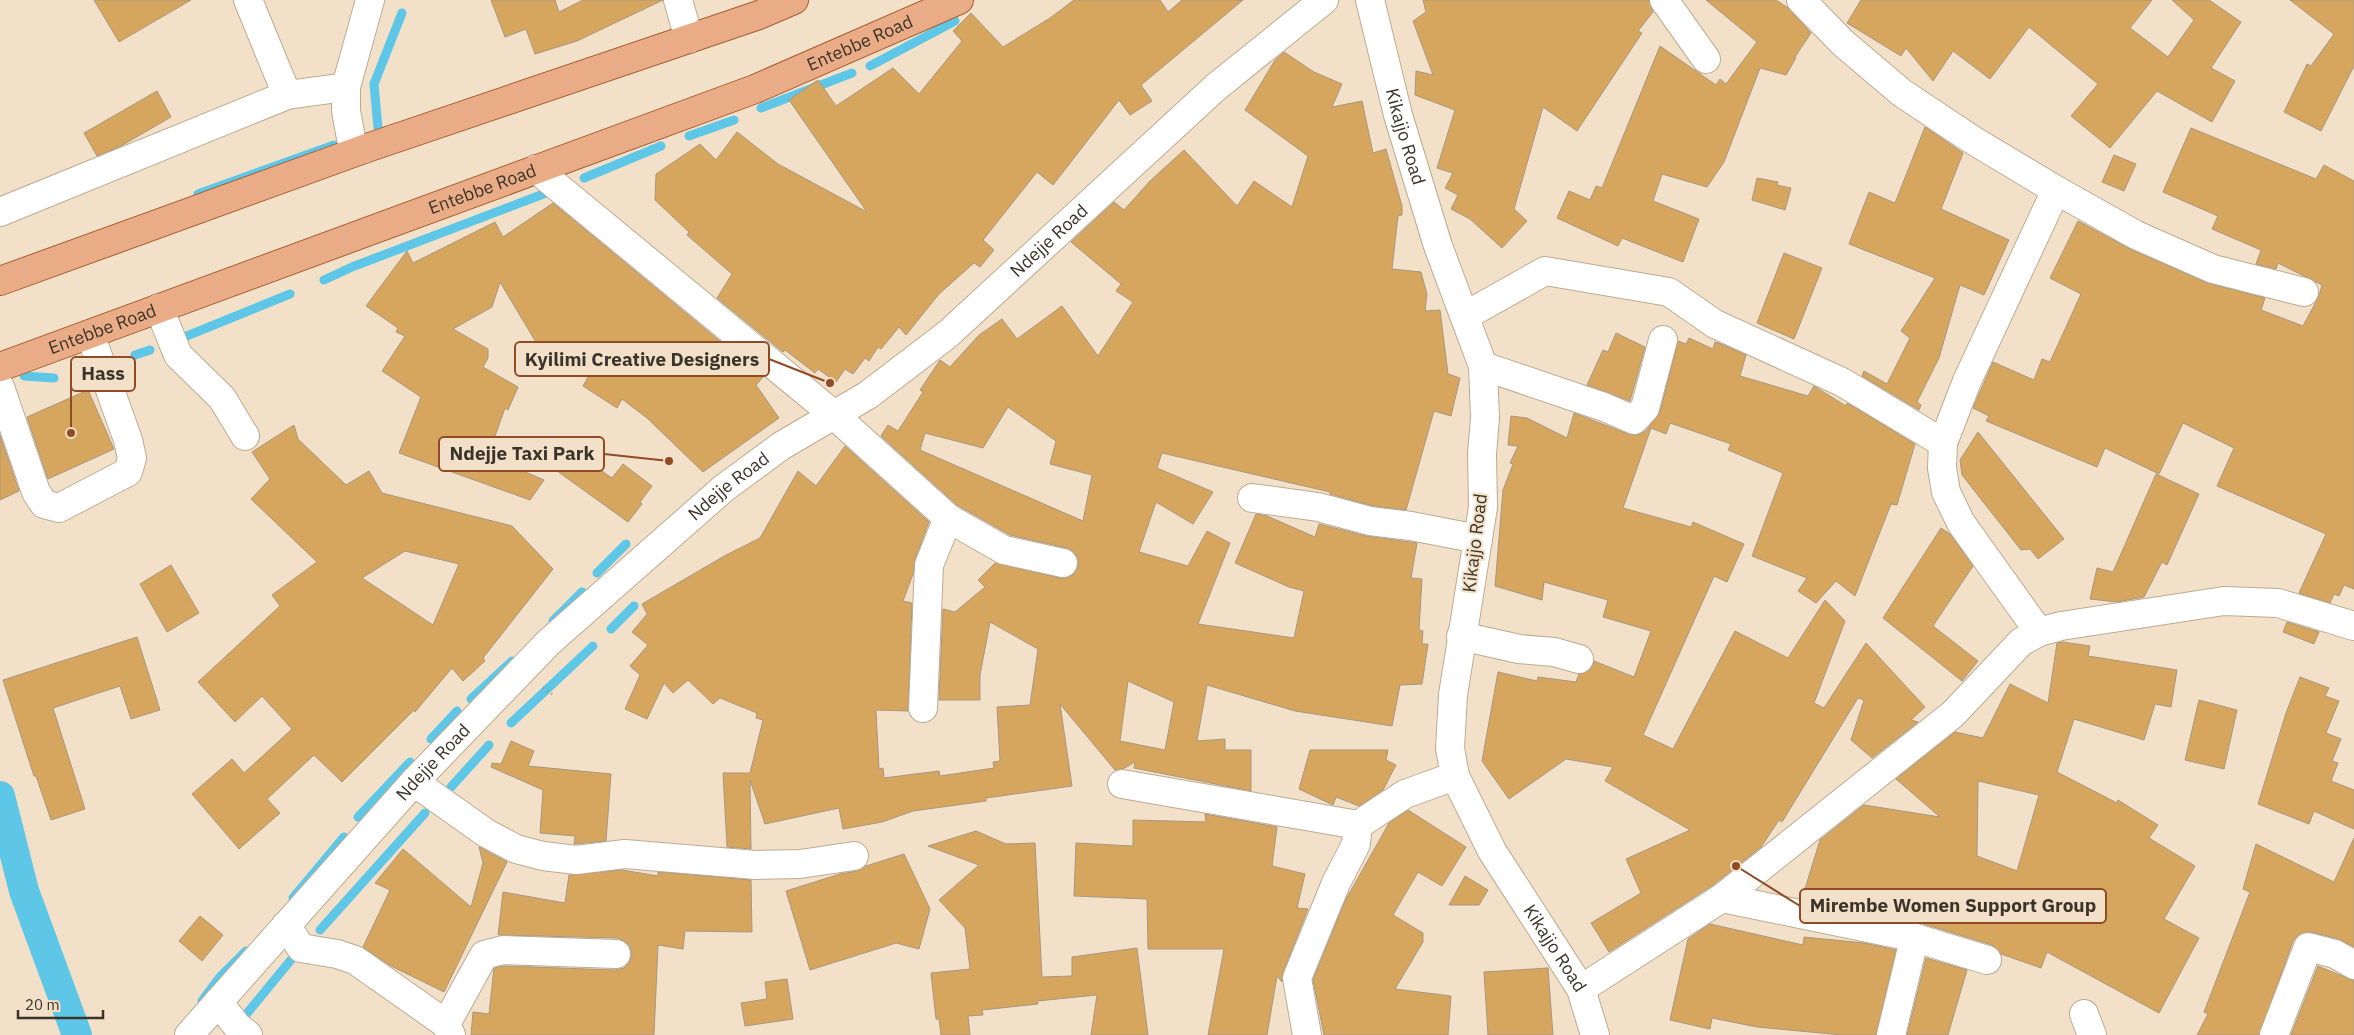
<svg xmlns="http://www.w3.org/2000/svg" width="2354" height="1035" viewBox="0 0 2354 1035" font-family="'IBM Plex Sans',sans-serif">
<rect width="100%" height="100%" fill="#f3e0c8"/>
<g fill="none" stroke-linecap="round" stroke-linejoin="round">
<path stroke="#5ec7e7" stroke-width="9" d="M870,66L955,21
M761,108L852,73
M378,128L374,84L402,13
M689,136L734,120
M584,178L661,146
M198,194L334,145
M324,280L352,267L546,193
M177,340L290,294
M135,355L150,350
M24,376L54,378
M597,573L626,544
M553,621L582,592
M611,629L634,606
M471,699L512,661
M511,723L593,646
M431,739L457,711
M451,787L489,745
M358,817L410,762
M0,827L7,824
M293,898L344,837
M320,930L425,813
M202,1001L220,977L246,951
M240,1022L299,950"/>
<path stroke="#5ec7e7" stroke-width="30" d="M0,796L24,891L77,1035"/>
</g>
<path fill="#d7a65e" stroke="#a89780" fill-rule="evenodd" d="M94,0H191L119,42Z
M491,0H555L559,12L583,0H663L577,41L535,54L526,29L505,37Z
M1074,0H1160L1168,12L1182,0H1243L1141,85L1152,101L1130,115L1119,100L1053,185L1037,172L983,240L994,250L980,267L974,263L939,294L906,335L899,327L881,349L878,347L869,361L865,358L853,374L845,369L836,382L818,369L815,373L785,350L783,352L717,298L732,274L687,235L689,232L655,200L656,174L700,144L716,160L737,132L778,164L867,212L789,100L818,80L836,106L893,68L919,94L962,41L953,31L971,13L1003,47L1050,18Z
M1423,0H1649L1653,12L1638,31L1642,33L1577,131L1543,107L1514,209L1527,221L1502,248L1470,219L1451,209L1458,195L1445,188L1453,173L1437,168L1455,110L1415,95L1416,71L1433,75L1413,21L1426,12Z
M1706,0H1776L1788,8L1811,33L1795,57L1796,58L1786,75L1760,68L1724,162L1707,187L1662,174L1653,201L1699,219L1683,262L1622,238L1618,246L1557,218L1569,191L1590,200L1596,186L1602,188L1660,46L1716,85L1720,79L1726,84L1757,42Z
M1861,0H2152L2130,28L2168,57L2194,20L2172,0H2209L2241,22L2211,68L2235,81L2212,122L2157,91L2110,148L2071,116L2098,84L2029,27L1990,79L1953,51L1933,81L1906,48L1901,56L1847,23Z
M2290,0H2354V66L2321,131L2284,112L2307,64L2311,66L2334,34Z
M1284,52L1314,72L1342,84L1332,107L1362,101L1373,153L1386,149L1402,206V215L1398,216L1392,269L1421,272L1427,294L1425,311L1440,310L1448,374L1460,378L1451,416L1434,411L1406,510L1373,506L1330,494V492L1162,453L1157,468L1213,492L1193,524L1156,502L1139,552L1188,566L1207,531L1230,543L1198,624L1294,638L1304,591L1289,587L1235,563L1256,514L1267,516L1315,537L1319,524L1366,536L1417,543L1411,578L1422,579L1419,630L1423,631L1422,644H1428L1422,684L1400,685L1392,726L1295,711L1207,685L1197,741L1225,739V750H1251V791L1134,768L1135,762L1123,769L1115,770L1060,704L1072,786L986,798V801L913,811L882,822L843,829L839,808L765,824L750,780L751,849L727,847L723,773H750L763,720L756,718L757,713L720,698L713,704L688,680L673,693L664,683L647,719L625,709L640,675L630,666L648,645L632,632L647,614L642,604L726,555L760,538L798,471L816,486L845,446L929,522L915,559L913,574L903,601L912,603L908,711L876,710L879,769L883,768L884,778L939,771L940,776L994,768L993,762L1000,761L997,707L1030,705L1038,649L990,622L980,675V700H939L943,609L955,612L985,587L978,580L995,563L1060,578H1067L1074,574L1078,567V558L1073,551L1066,548L1010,535L957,505L881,436L888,425L898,431L923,392L920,390L940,360L950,367L979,335L1002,319L1017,339L1062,306L1098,356L1133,302L1116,291L1121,284L1071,242L1114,202L1124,210L1150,181L1184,150L1237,206L1254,181L1292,207L1308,156L1245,110L1275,60ZM1008,407L1056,441L1050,464L1092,475L1083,521L920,450L925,433L983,448ZM1128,681L1174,702L1165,750L1120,741Z
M157,91L171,117L121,146L97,156L84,133Z
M1925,127L1963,153L1941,209L2009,240L1984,295L1960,285L1939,358L1917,402L1921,405L1919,410L1862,376L1864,371L1887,384L1910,338L1901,331L1935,278L1849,244L1869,192L1895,203Z
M2191,128L2316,179L2324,165L2354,181V589L2344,585L2339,596L2334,594L2330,603L2299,593L2326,534L2217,486L2234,448L2183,423L2159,474L2105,448L2097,467L1986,421L1989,416L1973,408L1993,362L2034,380L2042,359L2050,362L2081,294L2050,278L2078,221L2130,249L2207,283L2265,298L2261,310L2303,326L2319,296L2322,285L2278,263L2276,269L2256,264L2261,250L2212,229L2218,216L2163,192Z
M2114,155L2136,164L2124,191L2102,182Z
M1757,178L1778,182L1777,185L1791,188L1785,210L1752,200Z
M553,203L763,377L756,385L779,418L703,472L647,418L622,399L617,408L583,386L589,375L540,349L500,282L492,307L453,329L488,349V358L483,367L518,387L508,410L505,408L488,456L544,480L530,500L399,453L421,397L382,371L405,336L396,332L398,328L366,306L407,251L413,263L495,222L503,237Z
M1784,253L1822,268L1794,339L1757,323Z
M1616,333L1645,347L1630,401L1587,385L1603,350L1608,352Z
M1689,338L1713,349L1715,342L1721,344L1746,355L1740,376L1808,396L1814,386L1846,406L1847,403L1915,444L1897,505L1891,504L1855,596L1836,581L1816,603L1798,591L1807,578L1752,556L1783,473L1728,450L1731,444L1670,423L1666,434L1651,428L1623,508L1691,527L1693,522L1744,544L1727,582L1714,576L1643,735L1673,749L1735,631L1788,658L1825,600L1845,621L1814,703L1824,708L1866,643L1925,707L1911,720L1918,722L1872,758L1851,740L1864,700L1858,698L1782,822L1779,820L1761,847L1713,885L1609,952L1591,923L1641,893L1626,859L1690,830L1605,781L1613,767L1566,759L1509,799L1482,761L1498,672L1537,681L1538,677L1576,682L1579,674L1590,670L1594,661L1634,677L1651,631L1603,617L1608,600L1544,582L1542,600L1495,586L1503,490L1513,464L1510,463L1518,446L1508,445L1511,416L1527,418L1567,438L1574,413L1628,434L1638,435L1646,431L1660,412L1678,341L1686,344Z
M88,390L114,449L48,479L27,417Z
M294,425L298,439L346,485L369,471L382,493L512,526L553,569L483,658L485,661L463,681L452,668L415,712L414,710L342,782L314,755L267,799L280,813L239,849L192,794L232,759L244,773L292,729L262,696L235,722L198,682L280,606L272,595L317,562L251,499L270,479L252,452ZM405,551L459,564L433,625L362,578Z
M1978,432L2064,539L2038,559L2030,549L2021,550L1962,475L1960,460Z
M0,435L19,491L0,500Z
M553,437L612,478L623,464L652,486L640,502L642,504L628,522L539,458Z
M2156,474L2199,494L2167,565L2162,562L2144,597L2117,602L2090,599L2097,568L2113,572Z
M1941,528L1950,534L1973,566L1933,626L1978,661L1962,681L1883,618Z
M171,565L199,613L167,632L140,584Z
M2287,622L2319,632L2314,644L2283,632Z
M137,637L160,710L131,719L120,686L53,708L85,809L51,820L36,776H34L3,680Z
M2063,642L2090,646L2088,656L2177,670L2171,707L2155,704L2144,740L2074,719L2057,772L2117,803L2118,800L2158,825L2149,838L2195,866L2164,919L2199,938L2159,1013L2047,952L2041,968L2001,954L1992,945L1917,922L1864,911L1804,892L1820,840L1864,805L1940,817L1896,779L1955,732L1983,738L2010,684L2048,703L2057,643ZM1978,781L2039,795L2017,871L1977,856Z
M2300,677L2329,688L2325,696L2339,701L2326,733L2341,739L2332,761L2338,763L2331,781L2354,790V829L2314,811L2309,824L2258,804L2286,713Z
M2199,700L2237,710L2224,769L2185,760Z
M511,741L534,751L528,766L611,774L606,841L574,844L575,836L540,833L543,790L491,767L492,763L501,764Z
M1310,750H1388L1386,760L1396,765L1383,790L1359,806L1336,797L1333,805L1299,789Z
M1408,810L1466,847L1442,886L1418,872L1393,915L1423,933V942L1395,989L1451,996L1448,1035H1324L1313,980L1345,901L1389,823Z
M1205,814L1277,827L1272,866L1305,874L1297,908L1308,909L1283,972L1282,982L1277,976L1267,1035H1208L1224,949H1148L1147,899L1074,896L1076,843L1133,846V820L1206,822Z
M976,831L1006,844L1035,843L1042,977L1072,976V957L1137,948L1148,1035H1091L1097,995L1037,1001L1038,1004L982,1010L983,1015L968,1016L970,1035H941L939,1019H936L931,973L970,969L965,928L939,900L979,865L928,846Z
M2354,838V947L2339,939L2312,932L2298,935L2293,941L2259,1035H2197L2208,1014L2204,1012L2250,892L2243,889L2256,844L2334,882Z
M479,847L507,862L444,992L391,966L363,947L390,890L375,883L403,849L471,907L483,863Z
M904,854L930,909L919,949L896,943L810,970L786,891L840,874L857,871L866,866Z
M622,870L658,876V872L751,880L752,932L685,931L683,949L658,945L654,1035H471L473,1012L489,1014L494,968L505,966L615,970L624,968L629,963L632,955L630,946L624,941L617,938L498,935L503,892L565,903L569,875Z
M1465,876L1488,890L1479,905H1449Z
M200,916L223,935L202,961L179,941Z
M1710,924L1803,945L1804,937L1864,943L1896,950L1876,1035H1842L1757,1027L1712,1018L1710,1029L1670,1020L1688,939Z
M1926,958L1967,970L1948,1035H1907Z
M2318,966L2354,981V1035H2291Z
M1548,968L1553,1035H1488L1484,972Z
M787,979L793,1019L745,1026L741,1003L767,999L765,982Z"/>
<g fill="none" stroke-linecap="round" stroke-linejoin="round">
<defs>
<g id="minor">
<path d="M248,0L287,95"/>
<path d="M678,0L689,39"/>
<path id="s1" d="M1370,0L1398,115L1438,246L1483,366L1485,418L1482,454L1483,507L1453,695L1450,748L1455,776L1492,851L1581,989L1595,1035"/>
<path d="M1664,0L1706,59"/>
<path d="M1801,0L1843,43L1902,93L1971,139L2056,190L2136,235L2213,269L2304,292"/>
<path d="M364,149H353L346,111V87L370,0"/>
<path d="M536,169L833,414L948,518L1004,550L1063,563"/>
<path d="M0,212L287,95L346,87"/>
<path d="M159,308L178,355L222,398L245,436"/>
<path d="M1465,316L1545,271L1669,292L1715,324L1842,382L1943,443"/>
<path d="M1483,366L1604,407L1634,420L1645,408L1663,340"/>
<path d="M0,387L36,492L44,504L59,508L128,472L132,458L128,440L90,334"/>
<path d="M1252,498L1318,507L1370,521L1411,526L1478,539"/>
<path d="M2039,632L1961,523L1946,492L1942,468L1943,443L1967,381L2056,190"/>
<path d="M1461,636L1519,649L1554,652L1579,659"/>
<path d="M923,708L929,565L948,518"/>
<path d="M414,782L486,833L516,849L543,856L576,860L625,854L756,865L800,864L854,856"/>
<path d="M1122,784L1358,825"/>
<path d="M1722,898L1912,937L1913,944L1891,1035"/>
<path d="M286,925L301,948L337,954L355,960L446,1024L451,1035"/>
<path d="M1912,937L1987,960"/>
<path d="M1581,989L1722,898L1953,714L2021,642L2039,632L2061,626L2224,601L2278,603L2354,626"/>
<path d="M218,1002L237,1026L248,1035"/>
<path d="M2084,1014L2092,1035"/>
<path d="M446,1024L484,955L503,950L616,954"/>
<path id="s2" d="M189,1035L414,782L549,642L724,488L781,446L868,395L948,334L1216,87L1324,0"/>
<path d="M1307,1035L1297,978L1336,883L1356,844L1358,825L1405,794L1455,776"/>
<path d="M2274,1035L2308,947L2335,954L2354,965"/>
</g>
<g id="major">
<path d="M0,281L364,149L759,15L794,0"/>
<path id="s3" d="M0,367L755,89L959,0"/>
</g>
</defs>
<use href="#minor" stroke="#bcab93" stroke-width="30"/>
<use href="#major" stroke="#a45e31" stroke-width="30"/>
<path stroke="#9a8d7c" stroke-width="3" stroke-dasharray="1 4" stroke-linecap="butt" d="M543,688L552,694"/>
<use href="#minor" stroke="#fff" stroke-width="28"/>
<use href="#major" stroke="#eaac86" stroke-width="28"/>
</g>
<g text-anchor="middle" stroke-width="4" stroke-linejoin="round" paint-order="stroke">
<g font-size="18" fill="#3b342a" stroke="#f3e0c8">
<text dy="6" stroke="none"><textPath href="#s3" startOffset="919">Entebbe Road</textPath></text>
<text dy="6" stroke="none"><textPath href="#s1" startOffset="141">Kikajjo Road</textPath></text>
<text dy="6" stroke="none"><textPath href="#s3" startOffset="514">Entebbe Road</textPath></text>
<text dy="6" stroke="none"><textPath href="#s2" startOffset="1176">Ndejje Road</textPath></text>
<text dy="6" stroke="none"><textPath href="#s3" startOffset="109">Entebbe Road</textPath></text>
<text dy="6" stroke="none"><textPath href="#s2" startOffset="771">Ndejje Road</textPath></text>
<text transform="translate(1475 543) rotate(-83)" y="6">Kikajjo Road</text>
<text dy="6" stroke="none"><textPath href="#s2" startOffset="366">Ndejje Road</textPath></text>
<text dy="6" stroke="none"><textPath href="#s1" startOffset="996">Kikajjo Road</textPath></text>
</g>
</g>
<path fill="none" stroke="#904a24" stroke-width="2" d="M830 383L769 359M71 433L71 374M669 461L604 454M1736 866L1800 906"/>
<g fill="#904a24" stroke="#f3e0c8" stroke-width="2">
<circle cx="830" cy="383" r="5"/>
<circle cx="71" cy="433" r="5"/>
<circle cx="669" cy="461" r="5"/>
<circle cx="1736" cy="866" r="5"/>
</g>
<g fill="#f3e0c8" stroke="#904a24" stroke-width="2">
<rect x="515" y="342" width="254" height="34" rx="5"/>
<rect x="71" y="357" width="64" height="34" rx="5"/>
<rect x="439" y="437" width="165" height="34" rx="5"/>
<rect x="1800" y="889" width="306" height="34" rx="5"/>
</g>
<g font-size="19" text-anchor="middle" font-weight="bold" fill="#3b342a">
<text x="642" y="366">Kyilimi Creative Designers</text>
<text x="103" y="380">Hass</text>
<text x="522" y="460">Ndejje Taxi Park</text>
<text x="1953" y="912">Mirembe Women Support Group</text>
</g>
<path d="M18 1010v8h85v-8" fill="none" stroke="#3b342a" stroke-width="2.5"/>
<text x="25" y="1010" font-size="15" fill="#3b342a" stroke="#f3e0c8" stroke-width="4" paint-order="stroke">20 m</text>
</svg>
